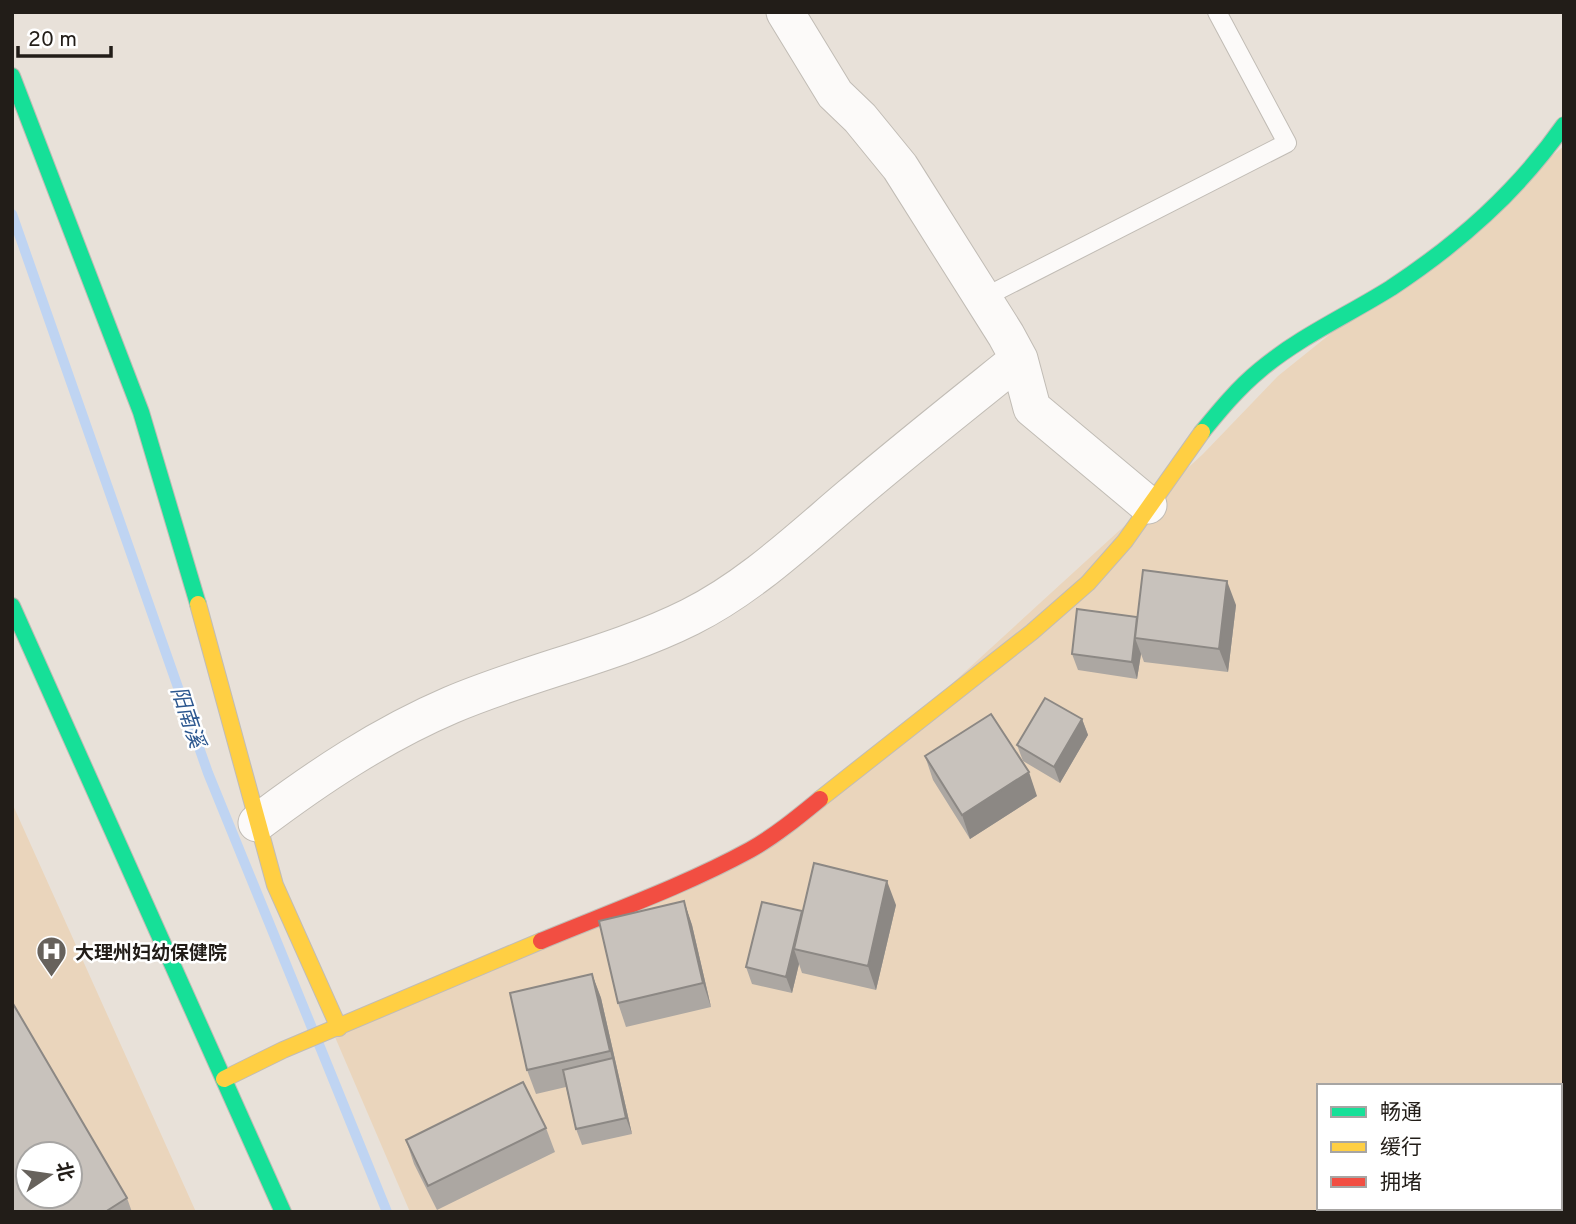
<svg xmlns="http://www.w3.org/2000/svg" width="1576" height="1224" viewBox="0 0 1576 1224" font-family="Overpass,'Noto Sans SC',sans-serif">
<rect width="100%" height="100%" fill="#e8e1d9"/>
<path fill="#ead5bc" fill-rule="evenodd" d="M1564,146V1212H410L335,1037L779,842L1203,454L1278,376ZM1319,1086H1560V1208H1319Z
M12,803L196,1212H12ZM28,1154H70V1196H28Z"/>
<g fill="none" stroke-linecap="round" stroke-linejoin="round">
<path stroke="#bfd4f2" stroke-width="10" d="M12,214L208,773L312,1028
M318,1042L387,1212"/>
<defs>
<path id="lane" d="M981,299L1287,143L1217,12"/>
<path id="street" d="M785,12L835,94L860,118L900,167L1006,335L1019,359L1032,408L1148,505
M257,823C318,777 381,735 451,705C528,672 616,654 690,617C750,587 800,539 851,496C906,449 963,404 1019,359"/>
<path id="fast" d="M12,76L141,412L198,604
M1202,432C1220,410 1238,388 1260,370C1299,337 1348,315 1391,288C1459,243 1517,192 1564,125
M12,606L283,1212"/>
<path id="slow" d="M198,604L275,885L339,1028
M820,799L1032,632L1088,583L1125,541L1202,432
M224,1079L283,1050L541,941"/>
<path id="jam" d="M541,941C611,912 684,886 750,850C775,836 798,817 820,799"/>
</defs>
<use href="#lane" stroke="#c1bcb5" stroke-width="20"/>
<use href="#street" stroke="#c1bcb5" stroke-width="39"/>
<use href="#fast" stroke="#c1bcb5" stroke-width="18"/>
<use href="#slow" stroke="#c1bcb5" stroke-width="18"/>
<use href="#jam" stroke="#c1bcb5" stroke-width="18"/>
<use href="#lane" stroke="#fcfaf9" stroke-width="18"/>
<use href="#street" stroke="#fcfaf9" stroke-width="37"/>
<use href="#fast" stroke="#16e098" stroke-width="16"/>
<use href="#slow" stroke="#ffcf43" stroke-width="16"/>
<use href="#jam" stroke="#f24e42" stroke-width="16"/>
</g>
<path fill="#aca7a2" d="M1236,605L1228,672L1144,662L1141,654L1137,679L1078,670L1072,654L1137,617Z
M1082,719L1088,735L1060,783L1023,761L1017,745Z
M925,756L1037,796L970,839L933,780Z
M684,901L692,925L711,1007L626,1027L618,1003Z
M896,905L876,990L802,973L799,964L792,993L752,984L746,967L802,911Z
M592,974L601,998L632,1134L582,1145L576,1129L566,1087L536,1094L527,1070Z
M546,1128L555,1152L437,1210L414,1164L406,1140Z
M127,1198L132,1212H12Z"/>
<path fill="#8c8884" d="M1227,581L1236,605L1228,672L1219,649Z
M1135,638L1141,654L1137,679L1132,662Z
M1082,719L1088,735L1060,783L1054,767Z
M1029,772L1037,796L970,839L962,815Z
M887,881L896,905L876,990L868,966Z
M684,901L692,925L711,1007L703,983Z
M802,911L794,949L799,964L792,993L786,977Z
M592,974L601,998L632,1134L626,1118Z"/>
<path fill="#c8c2bc" stroke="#8c8884" stroke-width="2" fill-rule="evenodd" d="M1143,570L1227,581L1219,649L1135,638Z
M1077,609L1137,617L1132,662L1072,654Z
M1045,698L1082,719L1054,767L1017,745Z
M991,714L1029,772L962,815L925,756Z
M814,863L887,881L868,966L794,949Z
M684,901L703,983L618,1003L599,921Z
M762,902L802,911L786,977L746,967Z
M592,974L610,1051L527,1070L510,993Z
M12,1002L127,1198L105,1212H12ZM28,1154H70V1196H28Z
M613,1058L626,1118L576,1129L563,1070Z
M523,1082L546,1128L428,1186L406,1140Z"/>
<defs>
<symbol id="hospital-pin" viewBox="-11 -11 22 30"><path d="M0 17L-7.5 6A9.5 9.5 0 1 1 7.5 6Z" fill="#67625c" stroke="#fff"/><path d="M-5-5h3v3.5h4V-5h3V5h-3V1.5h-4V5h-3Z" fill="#fff"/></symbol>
</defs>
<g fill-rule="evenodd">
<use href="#hospital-pin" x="34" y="934" width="35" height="47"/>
</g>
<g text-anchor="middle" stroke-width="5" stroke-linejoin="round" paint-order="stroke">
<g font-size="19" font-weight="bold" fill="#221d18" stroke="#fff" text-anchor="start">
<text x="75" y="959">大理州妇幼保健院</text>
</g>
<g font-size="21" font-style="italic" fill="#2c578f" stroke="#fff">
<text transform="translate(188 717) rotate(71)" y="7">阳南溪</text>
</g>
</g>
<rect width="1576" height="1224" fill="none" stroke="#221d18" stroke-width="28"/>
<rect x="1317" y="1084" width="245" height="126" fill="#ffffff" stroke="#a7a5a3" stroke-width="2"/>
<rect x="1331" y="1107" width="35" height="10" fill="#16e098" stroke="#a7a5a3" stroke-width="2"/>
<text x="1380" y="1119" font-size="21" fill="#221d18">畅通</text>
<rect x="1331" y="1142" width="35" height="10" fill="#ffcf43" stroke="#a7a5a3" stroke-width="2"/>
<text x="1380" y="1154" font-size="21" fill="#221d18">缓行</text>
<rect x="1331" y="1177" width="35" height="10" fill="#f24e42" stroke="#a7a5a3" stroke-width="2"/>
<text x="1380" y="1189" font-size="21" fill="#221d18">拥堵</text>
<g transform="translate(49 1175) rotate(77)"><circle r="33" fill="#ffffff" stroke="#a7a5a3" stroke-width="2"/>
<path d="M0-5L12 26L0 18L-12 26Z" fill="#67625c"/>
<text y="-10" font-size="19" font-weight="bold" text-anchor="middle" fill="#221d18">北</text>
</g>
<path d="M18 46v10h93v-10" fill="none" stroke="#221d18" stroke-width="3.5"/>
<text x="28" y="46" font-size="21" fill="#221d18" stroke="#ffffff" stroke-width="5" paint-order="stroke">20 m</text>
</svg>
